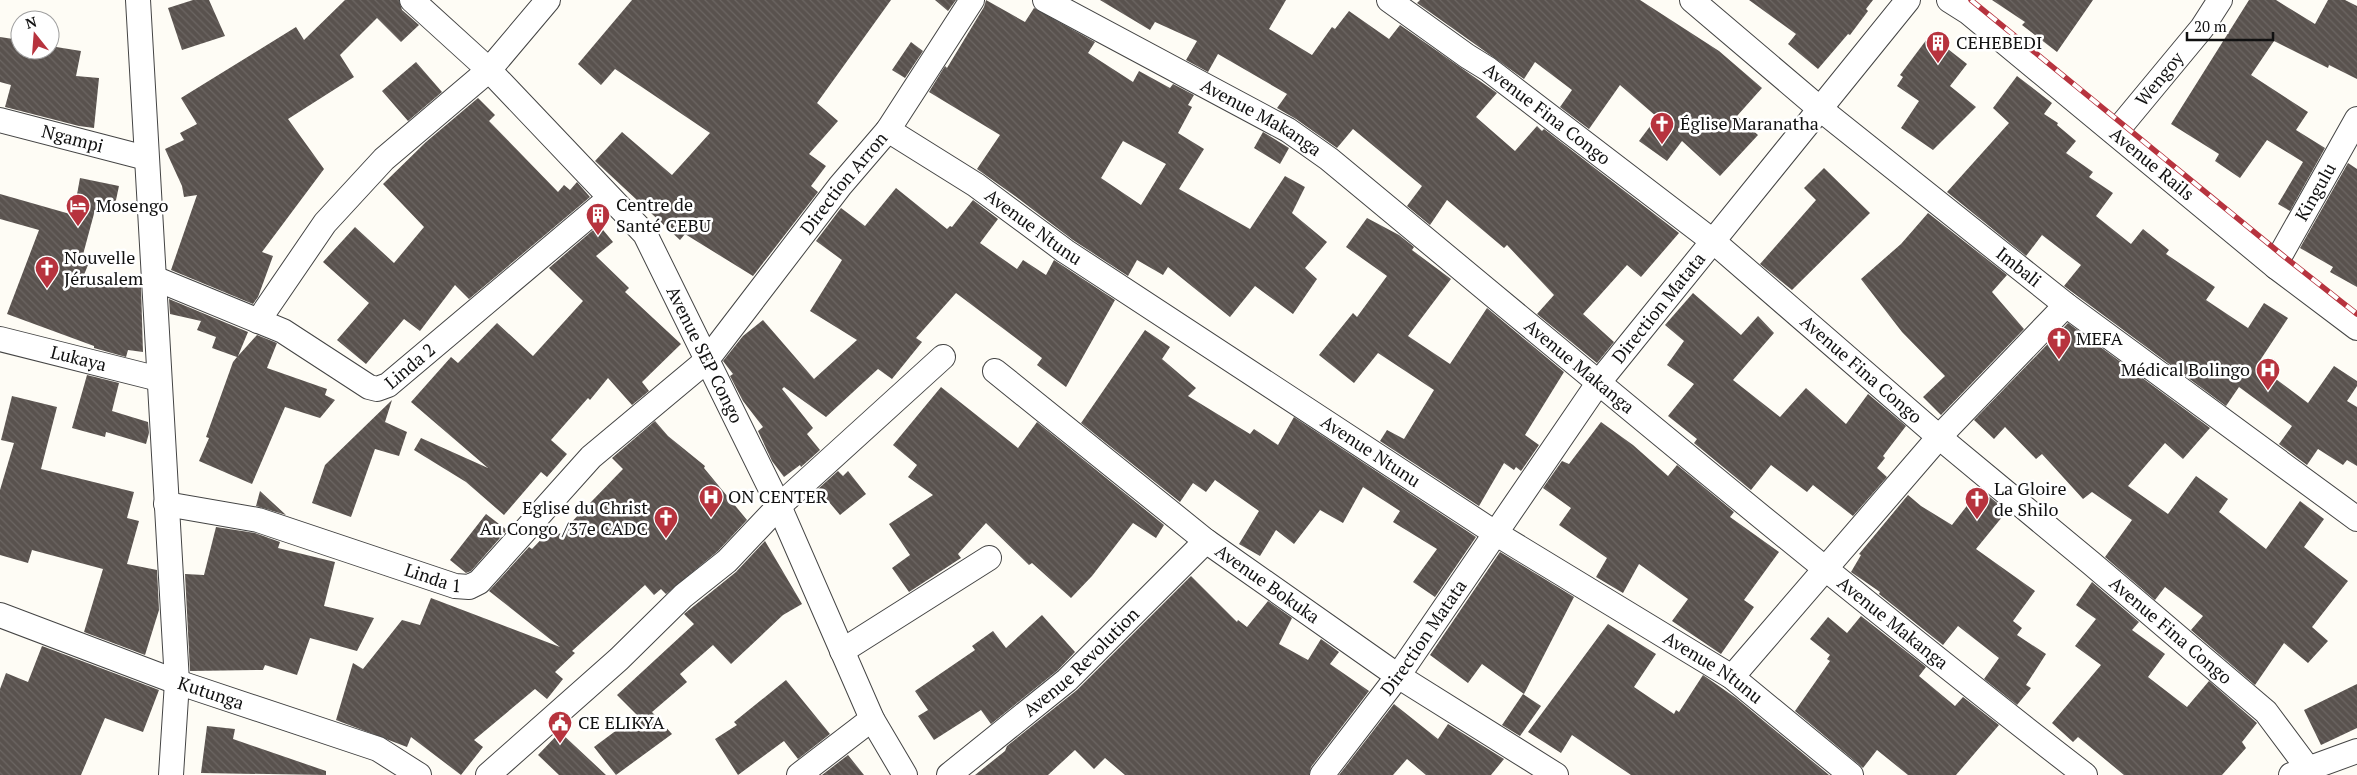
<svg xmlns="http://www.w3.org/2000/svg" width="2357" height="775" viewBox="0 0 2357 775" font-family="'PT Serif',serif">
<defs>
<pattern id="building-back-hatch" width="6" height="6" patternUnits="userSpaceOnUse" patternTransform="scale(1.25)"><rect width="6" height="6" fill="#59524e"/><path d="M-1 5l2 2M0 0l6 6M5-1l2 2" fill="none" stroke="#6c6663"/></pattern>
</defs>
<rect width="100%" height="100%" fill="#fefcf5"/>
<path fill="url(#building-back-hatch)" fill-rule="evenodd" d="M193,0H209L225,36L182,50L168,8Z
M345,0H399L402,10L419,25L401,42L377,18L340,55L354,77L288,119L324,169L262,252L273,256L258,297L253,304L171,270L197,195L184,197L182,186L165,149L184,140L180,133L197,124L181,98L296,27L304,40Z
M632,0H891L817,103L838,121L809,154L826,166L811,186L818,192L753,276L685,234L680,240L595,161L622,132L672,175L710,133L615,69L601,85L578,64Z
M935,0H956L948,11Z
M986,0L1025,22L1034,8L1095,42L1088,53L1133,82L1139,71L1170,88L1173,84L1194,95L1188,105L1192,107L1178,133L1204,149L1179,189L1250,229L1285,176L1305,187L1292,213L1327,242L1305,268L1317,279L1293,314L1255,286L1230,317L1168,267L1163,275L1137,260L1128,276L1073,240L1015,196L977,169L1000,135L929,92L945,66L947,68L984,7ZM1123,141L1166,164L1141,205L1101,178Z
M1100,0H1286L1269,29L1312,55L1332,27L1335,29L1349,11L1389,39L1400,25L1497,93L1476,117L1515,151L1537,126L1542,131L1544,129L1679,233L1641,277L1627,265L1583,314L1614,342L1597,363L1537,314L1554,295L1507,245L1504,248L1447,200L1430,225L1407,206L1422,186L1353,129L1337,148L1296,119L1277,108L1287,94L1218,54L1208,72L1186,60L1197,41L1155,22L1150,30Z
M1420,0H1640L1719,51L1762,88L1737,116L1758,135L1720,176L1682,141L1667,161L1639,141L1657,117L1620,85L1589,129L1560,107L1572,90L1535,62L1524,79L1417,3Z
M1749,0H1873L1866,9L1868,11L1850,35L1848,34L1818,69L1788,44L1796,34Z
M1992,0H2093L2057,52L2022,25L2025,22Z
M2249,0H2276L2315,24L2328,0H2345L2357,6V79L2329,65L2328,68L2274,41L2251,75L2308,112L2296,130L2325,148L2290,211L2278,204L2303,162L2267,140L2240,178L2215,161L2219,154L2171,124Z
M1930,35L1967,64L1950,86L1976,107L1933,150L1901,128L1919,101L1897,86L1903,77L1900,75Z
M0,37L20,40V50H50V46L81,51L76,76L99,78L94,128L79,126L5,107L11,85L0,82Z
M911,42L923,51L905,78L892,70Z
M416,62L442,92L408,121L382,91Z
M2017,76L2052,103L2044,114L2058,123L2057,125L2076,141L2066,153L2093,172L2089,177L2113,193L2096,216L2131,244L2143,229L2169,250L2166,254L2215,287L2206,300L2248,328L2264,303L2288,318L2257,365L2308,403L2334,366L2357,381V386L2347,401L2357,407V466L2347,460L2343,465L2318,449L2307,465L2279,444L2292,426L2239,387L2226,406L2064,286L2081,265L2042,235L2026,256L1947,192L2009,123L1993,108Z
M478,98L495,115L489,121L558,192L564,185L570,190L577,182L590,197L469,299L455,285L420,331L404,319L366,364L337,340L369,303L323,262L355,227L394,263L424,227L383,184L426,142Z
M1263,132L1289,148L1280,164L1254,148Z
M2348,163L2357,169V287L2330,272L2333,267L2300,248Z
M1824,168L1870,213L1792,290L1760,264L1816,200L1804,188Z
M80,178L119,186L113,214L95,210L81,262L88,265L81,282L141,287L143,352L128,350L126,357L94,348V346L7,314L39,230L0,219V194L70,214L71,210L74,211Z
M896,188L947,229L950,226L952,227L973,200L998,219L980,243L1017,269L1023,260L1046,275L1054,260L1115,300L1066,387L1037,365L1042,358L956,293L916,338L922,342L892,379L878,369L826,417L784,387L782,389L813,428L807,434L820,450L801,467L800,465L784,477L772,461L758,431L763,427L743,401L730,376L733,374L723,361L743,336L763,320L814,379L857,340L810,311L842,260L816,241L841,208L865,226Z
M1928,213L2007,275L1992,292L2024,329L1941,415L1923,397L1945,376L1902,332L1861,279L1901,244Z
M1367,218L1399,235L1414,247L1412,250L1451,279L1408,336L1450,364L1487,308L1564,372L1525,435L1539,445L1521,471L1516,467L1514,470L1504,463L1479,506L1380,441L1387,430L1404,439L1434,390L1378,353L1354,383L1319,355L1353,313L1357,317L1387,276L1346,247Z
M599,225L613,242L596,256L629,288L625,292L681,344L642,382L649,391L632,405L608,378L590,400L588,398L551,440L567,454L547,477L541,472L504,515L466,482L414,450L421,438L488,468L411,402L451,357L458,363L497,323L533,356L583,301L549,268Z
M1693,293L1741,335L1758,316L1774,333L1733,380L1780,417L1806,388L1846,424L1868,394L1906,426L1883,456L1885,458L1877,468L1887,477L1853,516L1813,485L1807,492L1771,465L1751,490L1694,443L1697,439L1668,416L1694,384L1667,365L1684,341L1665,325Z
M169,299L248,332L238,356L257,335L277,343L267,368L327,389L325,395L335,400L320,418L285,407L252,484L199,461L209,438L206,437L233,362L237,357L212,348L216,337L197,330L201,321L170,314Z
M2068,323L2210,428L2183,459L2165,443L2128,486L2168,514L2196,476L2228,499L2219,512L2266,549L2300,501L2324,519L2304,547L2348,581L2312,627L2328,641L2308,663L2284,643L2255,685L2191,630L2203,616L2165,587L2155,600L2105,557L2132,520L2092,492L2083,499L2042,454L2036,459L2005,427L1994,439L1974,420Z
M1145,330L1170,347L1162,359L1196,388L1188,396L1250,434L1254,429L1278,445L1294,417L1476,537L1435,597L1413,582L1437,549L1393,522L1400,511L1363,487L1343,523L1320,510L1294,544L1276,530L1260,556L1239,544L1259,511L1215,480L1206,492L1193,483L1180,502L1081,423Z
M87,375L119,383L112,411L148,422L149,433L146,444L106,432L105,437L72,428Z
M941,387L1018,448L1037,422L1164,525L1156,538L1133,523L1092,576L1071,598L1032,563L1029,565L986,523L958,554L961,558L909,592L892,568L910,555L889,524L933,495L908,477L917,465L893,445Z
M12,396L57,407L41,469L134,492L127,518L139,521L127,564L157,570L159,610L145,655L84,632L103,569L32,550L28,563L0,555V490L14,443L1,440Z
M392,400L385,422L407,432L399,456L375,449L351,517L312,503L325,465Z
M655,421L668,436L705,466L704,468L747,520L718,551L666,594L661,589L654,595L645,585L572,651L575,653L555,672L563,679L547,699L535,689L474,740L483,747L461,775L411,737L407,747L336,720L353,663L363,669L402,620L420,625L431,598L560,647L489,591L529,547L532,549L553,527L560,534L623,469L612,458Z
M1601,422L1633,445L1668,476L1677,465L1734,512L1730,517L1779,552L1744,600L1754,607L1721,654L1672,621L1688,599L1639,564L1623,593L1596,577L1607,558L1559,525L1571,508L1543,488L1562,461L1569,464Z
M838,471L843,476L848,471L866,494L840,515L818,489Z
M1980,489L2007,511L1976,549L2035,591L2013,621L2022,628L2017,635L2046,654L2026,685L2031,688L2017,705L1984,679L1999,658L1958,626L1943,645L1879,594L1880,592L1851,572L1861,555L1859,554L1908,495L1921,506L1952,525Z
M260,491L286,515L256,506Z
M486,514L507,530L471,571L466,573L450,560Z
M216,527L255,533L280,542L278,548L335,562L324,606L374,618L357,651L310,638L297,675L265,665L263,670L190,671L185,574L204,575Z
M765,541L802,604L783,615L731,664L713,645L680,674L687,682L652,712L672,734L616,775L594,747L637,715L617,695L694,624L684,614L736,572Z
M1500,552L1574,597L1524,694L1482,664L1468,683L1430,655Z
M1191,576L1237,622L1238,620L1247,627L1268,601L1292,618L1279,644L1308,660L1321,639L1339,652L1330,664L1369,691L1311,767L1309,775H1125L1105,758L1094,769L1075,750L1048,775H975L1005,751L1007,746L1077,690Z
M2092,582L2139,622L2132,630L2165,654L2148,677L2187,707L2209,681L2257,723L2242,742L2246,748L2222,775H2124L2078,737L2073,742L2052,723L2101,665L2075,646L2096,619L2076,605Z
M1042,615L1075,652L1058,670L991,724L981,710L934,740L918,716L928,710L915,691L975,650L972,646L993,631L1006,648Z
M1861,616L1926,667L1919,676L1955,706L1963,697L1999,725L1956,775H1908L1877,750L1863,768L1795,711L1830,661L1827,659L1830,655L1810,639L1828,617L1847,633Z
M1608,624L1656,654L1634,687L1674,714L1676,710L1679,712L1703,675L1736,698L1829,775H1631L1572,735L1561,753L1528,732Z
M42,646L159,690L143,732L105,718L81,775H0V689L6,673L28,682Z
M786,680L830,734L798,759L784,741L738,775L715,739L737,725L734,722Z
M2357,684V728L2321,745L2304,710Z
M1523,694L1541,706L1520,736L1502,725Z
M1394,704L1438,739L1448,724L1504,759L1491,775H1426L1407,759L1393,775H1339Z
M207,726L235,729L233,739L326,771V775L201,773Z
M560,732L606,775H559L538,755Z
M848,755L864,775H822Z"/>
<g fill="none" stroke-linecap="round" stroke-linejoin="round">
<defs>
<g id="minor">
<path d="M138,0L177,682L171,775"/>
<path id="s1" d="M412,0L489,70L645,234L779,506L872,719L905,775"/>
<path id="s2" d="M1045,0L1288,130L1329,159C1579,366 1828,576 2085,775"/>
<path id="s3" d="M1389,0L1467,56L1488,69L1714,242L1939,437L2091,563L2266,712L2307,767"/>
<path id="s4" d="M1692,0L1819,108L2066,305L2357,519"/>
<path id="s5" d="M1949,0L1968,12L2276,267L2357,328"/>
<path id="s6" d="M0,120L146,158"/>
<path id="s7" d="M888,130L976,185L1065,251L1495,533L1732,677L1851,775"/>
<path id="s8" d="M2115,133L2202,28L2220,0"/>
<path id="s9" d="M2276,267L2281,254L2357,119"/>
<path id="s10" d="M154,278L283,331L369,387L377,389L388,385L610,198"/>
<path d="M258,321L325,223L384,159L489,70L548,0"/>
<path id="s11" d="M0,339L159,379"/>
<path id="s12" d="M995,371L1206,541L1398,676L1556,775"/>
<path id="s13" d="M166,504L258,520L455,586L469,587L479,582L591,457L706,361L840,186L888,130L972,0"/>
<path id="s14" d="M0,615L177,682L378,749L419,775"/>
<path d="M842,651L989,558"/>
<path d="M1732,677L1939,437L2066,305"/>
<path d="M488,775L619,659L683,596L727,561L779,506L943,357"/>
<path d="M799,775L872,719"/>
<path id="s15" d="M949,775L1067,680L1206,541"/>
<path id="s16" d="M1322,775L1398,676L1599,382L1908,0"/>
<path d="M2291,775L2357,751"/>
</g>
</defs>
<use href="#minor" stroke="#444" stroke-width="26"/>
<use href="#minor" stroke="#fff" stroke-width="24"/>
<defs>
<path id="rail" d="M1971,0L2281,254L2357,314"/>
</defs>
<use href="#rail" stroke="#b7333e" stroke-width="5.5"/>
<use href="#rail" stroke="#fff" stroke-width="4" stroke-dasharray="11" stroke-linecap="butt"/>
</g>
<defs>
<symbol id="building-pin" viewBox="-11 -11 22 30"><path d="M0 17L-7.5 6A9.5 9.5 0 1 1 7.5 6Z" fill="#b7333e" stroke="#fff"/><path d="M-4-6H4V6H1V3H-1V6H-4ZM-2.5-4.3h1.7v1.8h-1.7ZM.8-4.3h1.7v1.8H.8ZM-2.5-1h1.7V.8h-1.7ZM.8-1h1.7V.8H.8Z" fill="#fff"/></symbol>
<symbol id="church-pin" viewBox="-11 -11 22 30"><path d="M0 17L-7.5 6A9.5 9.5 0 1 1 7.5 6Z" fill="#b7333e" stroke="#fff"/><path d="M-1.2-6h2.4v3.5h3.3v2.4h-3.3V6h-2.4V-.1h-3.3v-2.4h3.3Z" fill="#fff"/></symbol>
<symbol id="hotel-pin" viewBox="-11 -11 22 30"><path d="M0 17L-7.5 6A9.5 9.5 0 1 1 7.5 6Z" fill="#b7333e" stroke="#fff"/><path d="M-6-4.5h1.5V1H6V5H4.5V3h-9V5H-6ZM-4 0a1.8 1.8 0 1 1 3.6 0ZM.5 0V-2.5h3Q6-2.5 6 0Z" fill="#fff"/></symbol>
<symbol id="hospital-pin" viewBox="-11 -11 22 30"><path d="M0 17L-7.5 6A9.5 9.5 0 1 1 7.5 6Z" fill="#b7333e" stroke="#fff"/><path d="M-5-5h3v3.5h4V-5h3V5h-3V1.5h-4V5h-3Z" fill="#fff"/></symbol>
<symbol id="civic-pin" viewBox="-11 -11 22 30"><path d="M0 17L-7.5 6A9.5 9.5 0 1 1 7.5 6Z" fill="#b7333e" stroke="#fff"/><path d="M-.6-6.5H3V-4.5H.6V-3L4-1V1h2V6H-6V1h2V-1L-.6-3ZM-1.2 2.5V6h2.4V2.5Z" fill="#fff"/></symbol>
</defs>
<g fill-rule="evenodd">
<use href="#building-pin" x="1924" y="29" width="28" height="38"/>
<use href="#church-pin" x="1648" y="110" width="28" height="38"/>
<use href="#hotel-pin" x="64" y="192" width="28" height="38"/>
<use href="#building-pin" x="584" y="201" width="28" height="38"/>
<use href="#church-pin" x="33" y="254" width="28" height="38"/>
<use href="#church-pin" x="2045" y="325" width="28" height="38"/>
<use href="#hospital-pin" x="2254" y="356" width="28" height="38"/>
<use href="#hospital-pin" x="697" y="483" width="28" height="38"/>
<use href="#church-pin" x="1963" y="485" width="28" height="38"/>
<use href="#church-pin" x="652" y="504" width="28" height="38"/>
<use href="#civic-pin" x="546" y="709" width="28" height="38"/>
</g>
<g text-anchor="middle" stroke-width="5" stroke-linejoin="round" paint-order="stroke">
<g font-size="18" fill="#111" stroke="#fff" text-anchor="start">
<text x="1956" y="49">CEHEBEDI</text>
<text x="1680" y="130">Église Maranatha</text>
<text x="616" y="211">Centre de<tspan x="616" dy="21">Santé CEBU</tspan></text>
<text x="96" y="212">Mosengo</text>
<text x="64" y="264">Nouvelle<tspan x="64" dy="21">Jérusalem</tspan></text>
<text x="2076" y="345">MEFA</text>
<text x="2250" y="376" text-anchor="end">Médical Bolingo</text>
<text x="1994" y="495">La Gloire<tspan x="1994" dy="21">de Shilo</tspan></text>
<text x="728" y="503">ON CENTER</text>
<text x="648" y="514" text-anchor="end">Eglise du Christ<tspan x="648" dy="21">Au Congo /37e CADC</tspan></text>
<text x="578" y="729">CE ELIKYA</text>
</g>
<g font-size="18" fill="#111" stroke="#fff">
<text dy="6" stroke="none"><textPath href="#s8" startOffset="70">Wengoy</textPath></text>
<text dy="6" stroke="none"><textPath href="#s3" startOffset="195">Avenue Fina Congo</textPath></text>
<text dy="6" stroke="none"><textPath href="#s2" startOffset="246">Avenue Makanga</textPath></text>
<text dy="6" stroke="none"><textPath href="#s6" startOffset="75">Ngampi</textPath></text>
<text dy="6" stroke="none"><textPath href="#s5" startOffset="261">Avenue Rails</textPath></text>
<text dy="6" stroke="none"><textPath href="#s13" startOffset="869">Direction Arron</textPath></text>
<text dy="6" stroke="none"><textPath href="#s9" startOffset="85">Kingulu</textPath></text>
<text dy="6" stroke="none"><textPath href="#s7" startOffset="175">Avenue Ntunu</textPath></text>
<text dy="6" stroke="none"><textPath href="#s4" startOffset="422">Imbali</textPath></text>
<text dy="6" stroke="none"><textPath href="#s16" startOffset="576">Direction Matata</textPath></text>
<text dy="6" stroke="none"><textPath href="#s1" startOffset="465">Avenue SEP Congo</textPath></text>
<text dy="6" stroke="none"><textPath href="#s11" startOffset="81">Lukaya</textPath></text>
<text dy="6" stroke="none"><textPath href="#s10" startOffset="291">Linda 2</textPath></text>
<text dy="6" stroke="none"><textPath href="#s2" startOffset="651">Avenue Makanga</textPath></text>
<text dy="6" stroke="none"><textPath href="#s3" startOffset="600">Avenue Fina Congo</textPath></text>
<text dy="6" stroke="none"><textPath href="#s7" startOffset="580">Avenue Ntunu</textPath></text>
<text dy="6" stroke="none"><textPath href="#s13" startOffset="278">Linda 1</textPath></text>
<text dy="6" stroke="none"><textPath href="#s12" startOffset="346">Avenue Bokuka</textPath></text>
<text dy="6" stroke="none"><textPath href="#s2" startOffset="1056">Avenue Makanga</textPath></text>
<text dy="6" stroke="none"><textPath href="#s3" startOffset="1005">Avenue Fina Congo</textPath></text>
<text dy="6" stroke="none"><textPath href="#s16" startOffset="171">Direction Matata</textPath></text>
<text dy="6" stroke="none"><textPath href="#s15" startOffset="174">Avenue Revolution</textPath></text>
<text dy="6" stroke="none"><textPath href="#s7" startOffset="985">Avenue Ntunu</textPath></text>
<text dy="6" stroke="none"><textPath href="#s14" startOffset="225">Kutunga</textPath></text>
</g>
</g>
<g transform="translate(35 35) rotate(343)"><circle r="24" fill="#ffffff" stroke="#a0a0a0"/>
<path d="M0-4L9 19L0 12L-9 19Z" fill="#b7333e"/>
<text y="-8" font-size="14" font-weight="bold" text-anchor="middle" fill="#111111">N</text>
</g>
<path d="M2187 32v8h86v-8" fill="none" stroke="#111111" stroke-width="2.5"/>
<text x="2194" y="32" font-size="15" fill="#111111" stroke="#ffffff" stroke-width="4" paint-order="stroke">20 m</text>
</svg>
